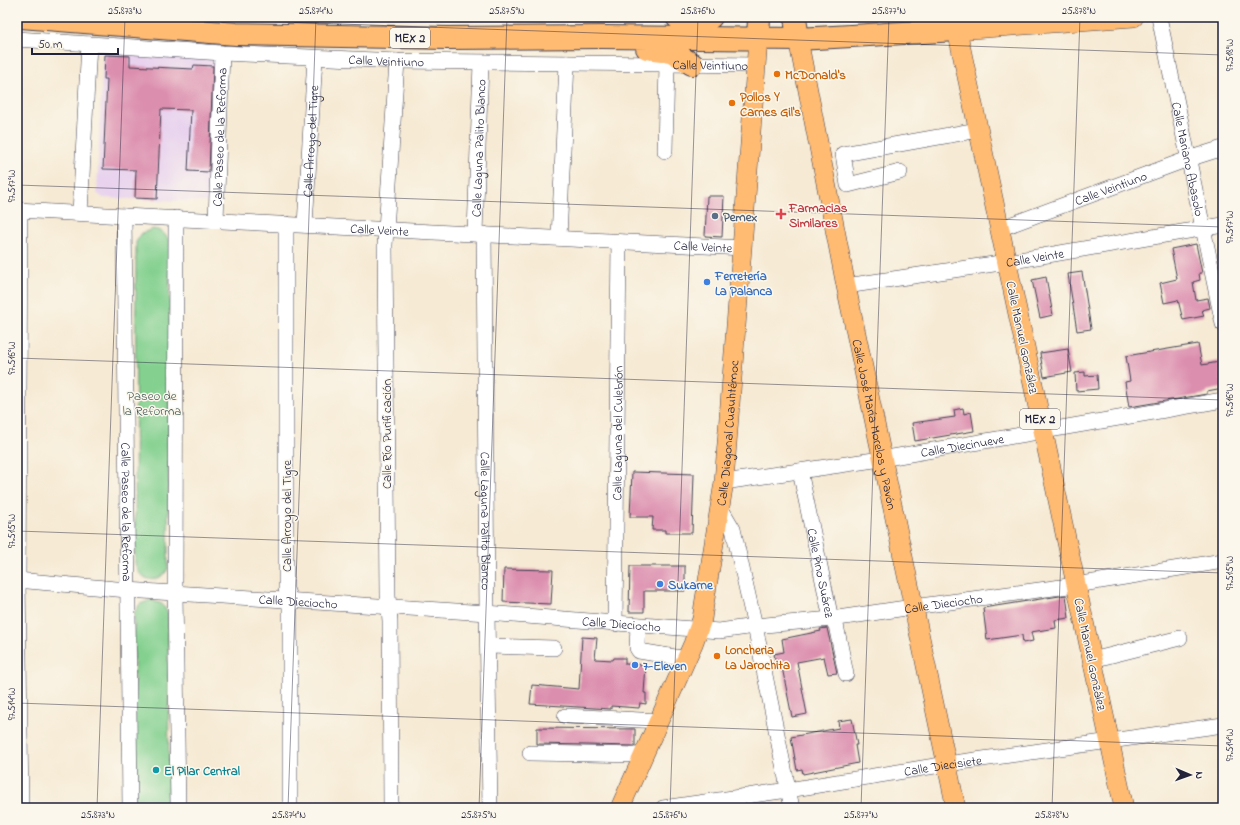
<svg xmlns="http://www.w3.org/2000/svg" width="1240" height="825" viewBox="0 0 1240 825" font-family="'Indie Flower',sans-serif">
<rect width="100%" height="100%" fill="#fbf7ec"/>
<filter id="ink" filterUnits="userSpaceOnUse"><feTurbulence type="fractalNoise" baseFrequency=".025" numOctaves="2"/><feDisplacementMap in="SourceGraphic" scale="8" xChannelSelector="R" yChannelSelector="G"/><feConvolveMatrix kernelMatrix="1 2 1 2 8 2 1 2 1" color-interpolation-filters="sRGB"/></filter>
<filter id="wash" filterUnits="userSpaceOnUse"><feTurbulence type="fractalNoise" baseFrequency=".012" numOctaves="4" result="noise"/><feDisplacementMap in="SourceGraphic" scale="16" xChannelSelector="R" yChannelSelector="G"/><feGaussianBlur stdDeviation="0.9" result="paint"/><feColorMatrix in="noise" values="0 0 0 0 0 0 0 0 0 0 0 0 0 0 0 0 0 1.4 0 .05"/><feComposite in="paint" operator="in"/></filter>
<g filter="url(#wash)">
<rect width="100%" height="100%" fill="#f6ead4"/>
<path fill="#e8d2ee" d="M103,51L218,57L211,202L103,198L97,193Z"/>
<path fill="#83d08f" stroke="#527965" d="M153,229C161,230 166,234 170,242L168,569C158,585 139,582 135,563L136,242L142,233Z
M151,600L162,604L168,613L169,808H135L134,613L140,604Z"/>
<g id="blocks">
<path fill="#dc8eae" d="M105,55L130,56V66L193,69L194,65L213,66L209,172L188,171L191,110L161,109L157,199L135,198L136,170L103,169L107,79H104Z
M707,196H724L722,237L705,236Z
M1196,244L1202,273H1199L1200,280L1193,282L1196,300L1208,298L1210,308L1202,310L1204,316L1183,320L1178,300L1164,303L1160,283L1177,279L1171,249Z
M1082,272L1091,329L1077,331L1068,274Z
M1046,277L1053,315L1040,318L1032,280Z
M1198,344L1202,365L1219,362L1223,388L1207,391V394L1129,407L1125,382L1130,381L1126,356Z
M1068,349L1072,372L1044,377L1040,353Z
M1085,372V376L1097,375L1098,389L1076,391L1075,373Z
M963,408L964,414L971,412L974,431L915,441L912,423L955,417L954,410Z
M632,472L694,474L692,533H665V530H652L653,517H630Z
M630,566H685V591H644V612H629Z
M504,569L553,570L551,604L503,602Z
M1066,595L1069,618L1055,620L1056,628L1031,632L1033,641L1023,643L1022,635L987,640L983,608Z
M827,628L837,673L828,674L824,657L797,662L807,714L792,717L782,667L777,668L774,654L784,652L782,639L821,631L820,629Z
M582,637L597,638L595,659L613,660L614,658H625V664L646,665L644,693H646V704L640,703L639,708L611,706V709L530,704L532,685L579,689Z
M852,719L857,745H855L858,763L803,774L802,769L797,770L791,737L839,728L838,721Z
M537,728L635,729V746L537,744Z"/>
</g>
</g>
<g filter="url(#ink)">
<use href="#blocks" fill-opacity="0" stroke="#424052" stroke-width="1"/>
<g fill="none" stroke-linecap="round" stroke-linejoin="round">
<defs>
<g id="minor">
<path id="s1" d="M1159,17L1223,324"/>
<path id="s2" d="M17,39L222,53L397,61L757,65"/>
<path d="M665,151L667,64"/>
<path d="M900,172L848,185L843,154L978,130"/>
<path id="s3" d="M17,210L124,216L743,248"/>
<path d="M20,210L18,580L21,808"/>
<path d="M80,213L89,44"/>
<path id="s4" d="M124,216L130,808"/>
<path d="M176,218L175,592L178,808"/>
<path id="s5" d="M216,220L222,53"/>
<path d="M286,224V589L290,600V808"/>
<path id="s6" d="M305,225L315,58"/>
<path id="s7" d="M999,229L1188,159L1223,148"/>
<path id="s8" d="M475,233L481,63"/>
<path id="s9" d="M484,234L487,613L490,808"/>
<path d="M559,238L567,63"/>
<path id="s10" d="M846,286L1007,262L1223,225"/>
<path id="s11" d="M800,471L831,619L836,625L846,674"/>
<path id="s12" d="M724,482L881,459L1223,400"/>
<path d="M720,507L733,529L755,626L792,808"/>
<path id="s13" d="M17,580L127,590L487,613L719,631L755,626L831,619L913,607L1076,585L1223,561"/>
<path id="s14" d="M615,624L619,242"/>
<path d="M638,625L637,648L639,651L687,659"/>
<path d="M488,646L554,648"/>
<path d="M1092,660L1180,638"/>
<path d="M565,716L659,721"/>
<path d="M530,753L644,755"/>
<path d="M391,808L390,621L388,596L385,245L397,61"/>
<path id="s15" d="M663,808L788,790L947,764L1223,725"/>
</g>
<g id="major">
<path id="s16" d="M798,39L846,286L956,808"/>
<path id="s17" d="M620,808L693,644L702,619L704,605L724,482L758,40"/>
<path d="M1124,808L957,30L1134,17"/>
</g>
<path id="highway" d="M21,17L236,34L447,38L602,37L798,39L957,30L954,17
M677,17H711
M795,17L798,39
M758,40L759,17
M647,48L671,51L692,64"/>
</defs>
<use href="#minor" stroke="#424052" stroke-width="16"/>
<use href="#major" stroke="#424052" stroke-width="20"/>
<use href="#highway" stroke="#424052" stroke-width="24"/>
<use href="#minor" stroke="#fff" stroke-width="15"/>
<use href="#major" stroke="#ffbb71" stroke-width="19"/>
<use href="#highway" stroke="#ffbb71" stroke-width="22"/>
</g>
</g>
<path fill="none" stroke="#22223b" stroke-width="1" stroke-opacity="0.45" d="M141,17L1223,55M17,185L1223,227M17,358L1223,400M17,531L1223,573M17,703L1223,746M97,808L125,17M288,808L316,17M479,808L507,17M670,808L698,17M861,808L889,17M1052,808L1080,17"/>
<g fill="#e8710a" stroke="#fbf7ec" stroke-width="1.5">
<circle cx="777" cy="74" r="4"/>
<circle cx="732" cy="103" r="4"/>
<circle cx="717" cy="656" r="4"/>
</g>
<path fill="#e0444e" stroke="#fbf7ec" stroke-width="1.5" d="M779 208h4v4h4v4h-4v4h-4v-4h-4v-4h4z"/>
<circle fill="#5c6f8a" stroke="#fbf7ec" stroke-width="1.5" cx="715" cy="216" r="4"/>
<g fill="#3f7fe0" stroke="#fbf7ec" stroke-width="1.5">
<circle cx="707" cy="282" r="4"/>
<circle cx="660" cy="584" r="4"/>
<circle cx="635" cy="665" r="4"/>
</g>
<circle fill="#0f9aa8" stroke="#fbf7ec" stroke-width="1.5" cx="156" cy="770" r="4"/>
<g text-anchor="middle" stroke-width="3" stroke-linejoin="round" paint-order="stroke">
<g fill="#fbf7ec" stroke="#636270" stroke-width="1">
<rect x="390" y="28" width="40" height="20" rx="3"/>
<rect x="1020" y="409" width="40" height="20" rx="3"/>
</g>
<g font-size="12" font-weight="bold" fill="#22223b">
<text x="410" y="42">MEX 2</text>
<text x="1040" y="423">MEX 2</text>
</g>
<g font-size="13" fill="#22223b" stroke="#fbf7ec">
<text dy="5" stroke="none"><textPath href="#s2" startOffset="370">Calle Veintiuno</textPath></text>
<text dy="5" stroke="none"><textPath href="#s2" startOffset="694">Calle Veintiuno</textPath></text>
<text dy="5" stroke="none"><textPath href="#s5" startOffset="83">Calle Paseo de la Reforma</textPath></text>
<text dy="5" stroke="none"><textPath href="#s6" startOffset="84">Calle Arroyo del Tigre</textPath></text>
<text dy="5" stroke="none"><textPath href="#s8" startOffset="85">Calle Laguna Palito Blanco</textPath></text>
<text dy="5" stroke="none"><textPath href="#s1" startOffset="145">Calle Mariano Abasolo</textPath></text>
<text dy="5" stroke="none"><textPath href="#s7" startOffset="119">Calle Veintiuno</textPath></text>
<text dy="5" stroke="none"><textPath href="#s3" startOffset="363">Calle Veinte</textPath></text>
<text dy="5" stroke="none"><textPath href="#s3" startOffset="687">Calle Veinte</textPath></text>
<text dy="5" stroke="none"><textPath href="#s10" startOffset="191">Calle Veinte</textPath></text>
<text transform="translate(1023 337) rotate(78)" y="5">Calle Manuel González</text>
<text dy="5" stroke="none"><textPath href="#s16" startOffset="393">Calle José María Morelos y Pavón</textPath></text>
<text dy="5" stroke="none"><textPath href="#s14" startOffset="191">Calle Laguna del Culebrón</textPath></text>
<text dy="5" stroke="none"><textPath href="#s17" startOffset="394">Calle Diagonal Cuauhtémoc</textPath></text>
<text transform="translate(386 434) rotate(-90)" y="5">Calle Río Purificación</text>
<text dy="5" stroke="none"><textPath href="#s12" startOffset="241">Calle Diecinueve</textPath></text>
<text dy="5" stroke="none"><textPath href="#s4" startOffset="296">Calle Paseo de la Reforma</textPath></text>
<text transform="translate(286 516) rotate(-90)" y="5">Calle Arroyo del Tigre</text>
<text dy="5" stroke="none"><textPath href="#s9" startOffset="287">Calle Laguna Palito Blanco</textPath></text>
<text dy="5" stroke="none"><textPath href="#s11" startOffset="104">Calle Pino Suárez</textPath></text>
<text dy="5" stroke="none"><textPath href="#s13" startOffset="282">Calle Dieciocho</textPath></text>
<text dy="5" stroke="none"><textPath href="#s13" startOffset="930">Calle Dieciocho</textPath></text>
<text dy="5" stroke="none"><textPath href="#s13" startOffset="606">Calle Dieciocho</textPath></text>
<text transform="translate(1091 654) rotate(78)" y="5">Calle Manuel González</text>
<text dy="5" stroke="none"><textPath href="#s15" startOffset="283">Calle Diecisiete</textPath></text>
</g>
<g font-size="13" font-weight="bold" fill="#c56008" stroke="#fbf7ec" text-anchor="start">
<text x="785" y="79">McDonald's</text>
<text x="740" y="101">Pollos Y<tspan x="740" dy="15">Carnes Gil's</tspan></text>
<text x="725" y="654">Loncheria<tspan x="725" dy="15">La Jarochita</tspan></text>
</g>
<g font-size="13" font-weight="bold" fill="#be3a42" stroke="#fbf7ec" text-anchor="start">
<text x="789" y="212">Farmacias<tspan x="789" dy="15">Similares</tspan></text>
</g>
<g font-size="13" font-weight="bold" fill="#4e5e75" stroke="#fbf7ec" text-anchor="start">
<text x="723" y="221">Pemex</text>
</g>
<g font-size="13" font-weight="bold" fill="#366cbe" stroke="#fbf7ec" text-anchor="start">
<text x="715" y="280">Ferretería<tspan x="715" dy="15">La Palanca</tspan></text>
<text x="668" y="589">Sukarne</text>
<text x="643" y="670">7-Eleven</text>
</g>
<g font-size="13" fill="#3f5654" stroke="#fbf7ec">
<text x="152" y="400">Paseo de<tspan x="152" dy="15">la Reforma</tspan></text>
</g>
<g font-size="13" font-weight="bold" fill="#0d838f" stroke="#fbf7ec" text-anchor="start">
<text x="164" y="775">El Pilar Central</text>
</g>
</g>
<rect width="1240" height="825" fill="none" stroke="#fbf7ec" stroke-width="44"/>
<g transform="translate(1190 775) rotate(92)" stroke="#fbf7ec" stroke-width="3" paint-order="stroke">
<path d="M0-3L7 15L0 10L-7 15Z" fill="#22223b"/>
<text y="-6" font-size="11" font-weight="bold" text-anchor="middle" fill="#22223b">N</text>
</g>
<path d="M32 48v6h86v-6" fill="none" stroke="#22223b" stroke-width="2"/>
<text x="38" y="48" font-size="12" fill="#22223b" stroke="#fbf7ec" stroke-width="3" paint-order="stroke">50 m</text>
<rect x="22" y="22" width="1196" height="781" fill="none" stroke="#22223b" stroke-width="1.5"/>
<g font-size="10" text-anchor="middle" fill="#22223b">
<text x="125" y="14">25.873°N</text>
<text x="316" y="14">25.874°N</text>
<text x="507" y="14">25.875°N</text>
<text x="698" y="14">25.876°N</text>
<text x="889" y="14">25.877°N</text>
<text x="1079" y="14">25.878°N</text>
<text transform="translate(1229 55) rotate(-90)" y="4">97.518°W</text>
<text transform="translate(11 186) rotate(-90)" y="4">97.517°W</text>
<text transform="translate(1229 227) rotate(-90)" y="4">97.517°W</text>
<text transform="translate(11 358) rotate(-90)" y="4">97.516°W</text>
<text transform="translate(1229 400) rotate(-90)" y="4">97.516°W</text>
<text transform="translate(11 531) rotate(-90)" y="4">97.515°W</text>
<text transform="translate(1229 573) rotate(-90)" y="4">97.515°W</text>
<text transform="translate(11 704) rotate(-90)" y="4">97.514°W</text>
<text transform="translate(1229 745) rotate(-90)" y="4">97.514°W</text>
<text x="98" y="818">25.873°N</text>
<text x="289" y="818">25.874°N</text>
<text x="479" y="818">25.875°N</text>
<text x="670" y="818">25.876°N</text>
<text x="861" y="818">25.877°N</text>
<text x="1052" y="818">25.878°N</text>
</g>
</svg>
